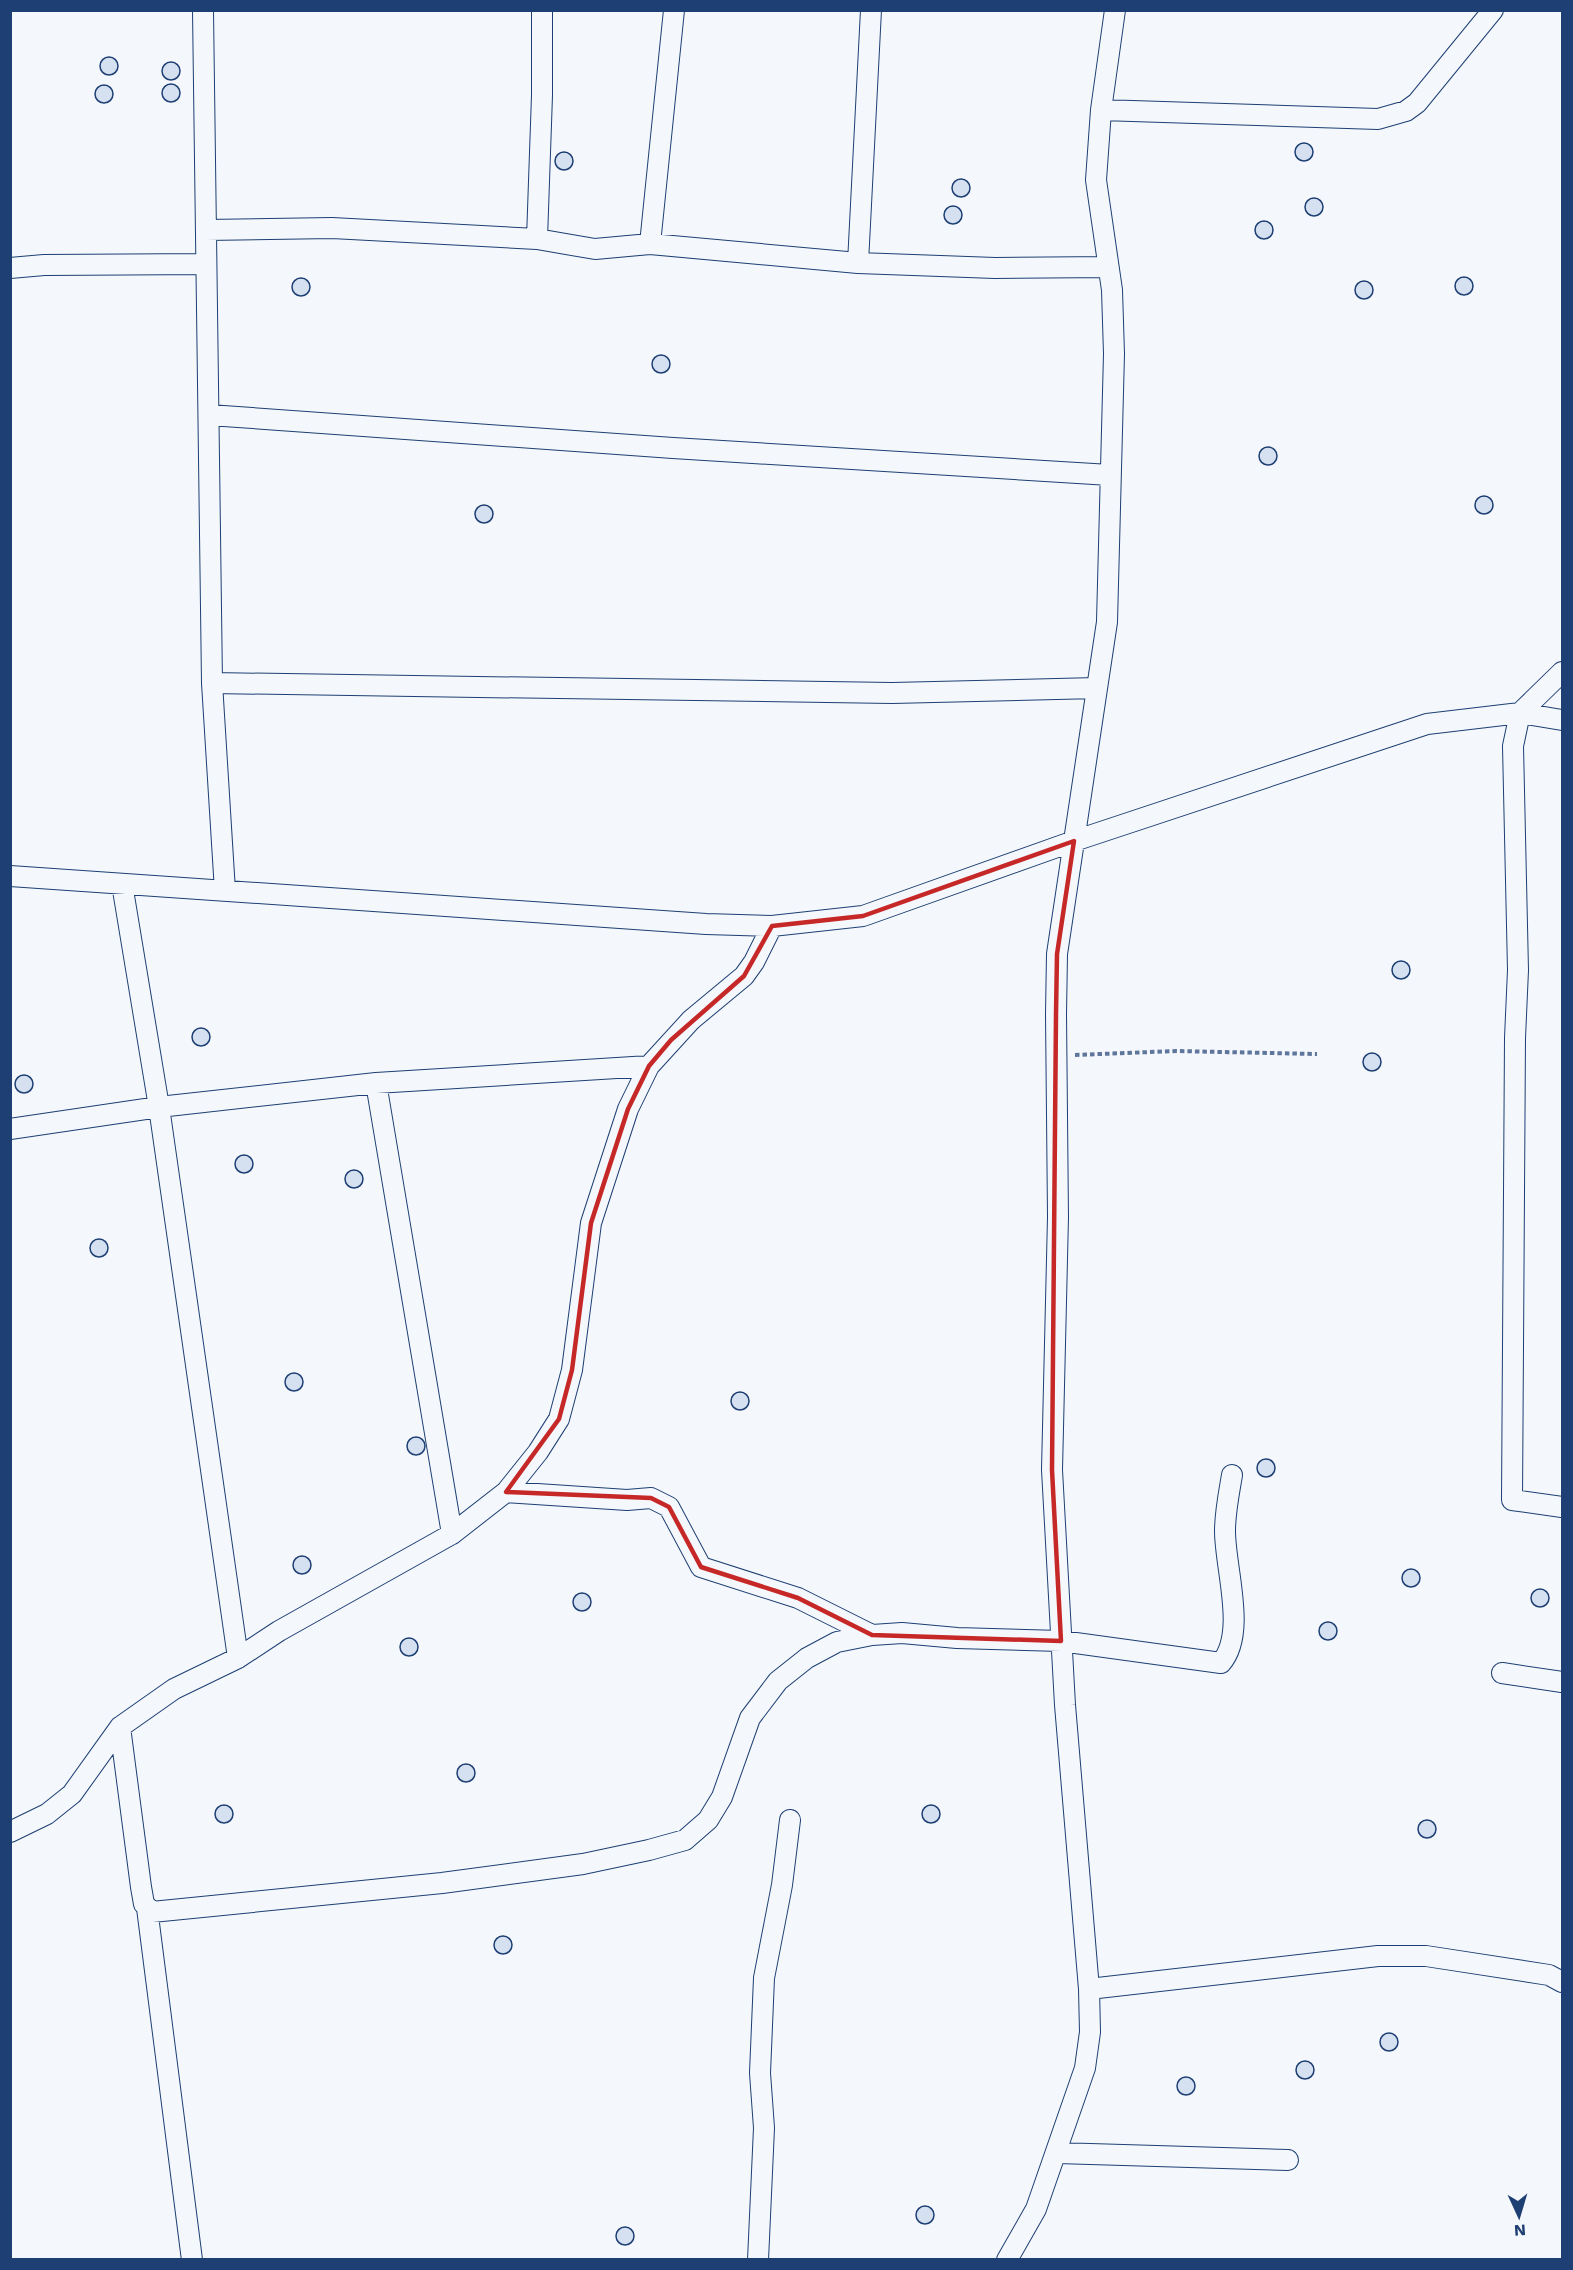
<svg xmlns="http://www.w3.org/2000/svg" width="1573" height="2270" viewBox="0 0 1573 2270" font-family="'Work Sans',sans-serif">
<rect width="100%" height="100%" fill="#f4f7fb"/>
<path fill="#d5e0f0" stroke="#1d3f73" stroke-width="1.5" d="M100 66a9 9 0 1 1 18 0a9 9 0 1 1-18 0Z
M162 71a9 9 0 1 1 18 0a9 9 0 1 1-18 0Z
M162 93a9 9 0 1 1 18 0a9 9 0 1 1-18 0Z
M95 94a9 9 0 1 1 18 0a9 9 0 1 1-18 0Z
M1295 152a9 9 0 1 1 18 0a9 9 0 1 1-18 0Z
M555 161a9 9 0 1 1 18 0a9 9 0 1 1-18 0Z
M952 188a9 9 0 1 1 18 0a9 9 0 1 1-18 0Z
M1305 207a9 9 0 1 1 18 0a9 9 0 1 1-18 0Z
M944 215a9 9 0 1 1 18 0a9 9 0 1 1-18 0Z
M1255 230a9 9 0 1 1 18 0a9 9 0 1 1-18 0Z
M1455 286a9 9 0 1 1 18 0a9 9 0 1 1-18 0Z
M292 287a9 9 0 1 1 18 0a9 9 0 1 1-18 0Z
M1355 290a9 9 0 1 1 18 0a9 9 0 1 1-18 0Z
M652 364a9 9 0 1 1 18 0a9 9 0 1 1-18 0Z
M1259 456a9 9 0 1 1 18 0a9 9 0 1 1-18 0Z
M1475 505a9 9 0 1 1 18 0a9 9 0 1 1-18 0Z
M475 514a9 9 0 1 1 18 0a9 9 0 1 1-18 0Z
M1392 970a9 9 0 1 1 18 0a9 9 0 1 1-18 0Z
M192 1037a9 9 0 1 1 18 0a9 9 0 1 1-18 0Z
M1363 1062a9 9 0 1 1 18 0a9 9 0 1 1-18 0Z
M15 1084a9 9 0 1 1 18 0a9 9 0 1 1-18 0Z
M235 1164a9 9 0 1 1 18 0a9 9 0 1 1-18 0Z
M345 1179a9 9 0 1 1 18 0a9 9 0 1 1-18 0Z
M90 1248a9 9 0 1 1 18 0a9 9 0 1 1-18 0Z
M285 1382a9 9 0 1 1 18 0a9 9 0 1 1-18 0Z
M731 1401a9 9 0 1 1 18 0a9 9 0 1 1-18 0Z
M407 1446a9 9 0 1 1 18 0a9 9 0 1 1-18 0Z
M1257 1468a9 9 0 1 1 18 0a9 9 0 1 1-18 0Z
M293 1565a9 9 0 1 1 18 0a9 9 0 1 1-18 0Z
M1402 1578a9 9 0 1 1 18 0a9 9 0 1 1-18 0Z
M1531 1598a9 9 0 1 1 18 0a9 9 0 1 1-18 0Z
M573 1602a9 9 0 1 1 18 0a9 9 0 1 1-18 0Z
M1319 1631a9 9 0 1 1 18 0a9 9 0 1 1-18 0Z
M400 1647a9 9 0 1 1 18 0a9 9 0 1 1-18 0Z
M457 1773a9 9 0 1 1 18 0a9 9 0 1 1-18 0Z
M922 1814a9 9 0 1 1 18 0a9 9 0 1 1-18 0Z
M215 1814a9 9 0 1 1 18 0a9 9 0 1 1-18 0Z
M1418 1829a9 9 0 1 1 18 0a9 9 0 1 1-18 0Z
M494 1945a9 9 0 1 1 18 0a9 9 0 1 1-18 0Z
M1380 2042a9 9 0 1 1 18 0a9 9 0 1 1-18 0Z
M1296 2070a9 9 0 1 1 18 0a9 9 0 1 1-18 0Z
M1177 2086a9 9 0 1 1 18 0a9 9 0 1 1-18 0Z
M916 2215a9 9 0 1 1 18 0a9 9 0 1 1-18 0Z
M616 2236a9 9 0 1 1 18 0a9 9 0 1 1-18 0Z"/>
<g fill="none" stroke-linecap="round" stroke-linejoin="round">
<defs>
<path id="minor" d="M203,10L212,683L225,891
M1101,110L1378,119L1406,111L1417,103L1493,10
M206,230L332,228L537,239L595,249L650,244L858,263L995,268L1108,267
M537,239L542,95V10
M650,244L674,10
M858,263L871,10
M10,268L44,265L206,264
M209,415L673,448L1110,475
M1562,672L1520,713L1513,746L1518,970L1515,1038L1512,1500L1562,1507
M212,683L892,693L1097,688
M10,876L706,924L772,926L863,916L1074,841L1427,724L1520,713L1562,720
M122,884L159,1107L238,1658
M376,1083L452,1534
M10,1129L159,1107L376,1083L649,1066
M506,1492L627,1500L651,1498L669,1507L701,1567L798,1598L872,1635
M1502,1673L1562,1682
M120,1727L141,1887L144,1904L152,1912L442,1883L583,1864L649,1850L685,1840L708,1820L722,1797L750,1718L778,1681L807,1658L837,1642L872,1635L902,1633L957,1638L1061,1641L1221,1663C1247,1633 1225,1569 1225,1531C1225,1512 1229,1493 1232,1475
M10,1832L47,1814L72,1794L120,1727L174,1689L238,1658L279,1631L452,1534L506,1492L538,1452L559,1419L572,1370L591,1223L628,1109L649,1066L691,1020L744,976L754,962L772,926
M147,1908L192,2260
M1089,1989L1378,1956H1426L1549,1975L1562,1982
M1057,2153L1288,2160
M758,2260L764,2128L760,2073L764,1978L782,1885L790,1820
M1007,2260L1036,2209L1085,2068L1090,2032L1089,1989L1065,1705L1052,1470L1058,1217L1056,1014L1057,954L1107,622L1114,354L1112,290L1096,180L1101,110L1115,10"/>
</defs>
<use href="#minor" stroke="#1d3f73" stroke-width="22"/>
<path stroke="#5e769c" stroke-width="4" stroke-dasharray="4.5 3" stroke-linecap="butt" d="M1075,1055L1176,1051L1317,1054"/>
<use href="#minor" stroke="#f4f7fb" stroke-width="20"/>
</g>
<path fill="none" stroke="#c62828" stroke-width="4.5" stroke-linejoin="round" d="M1074,841L1057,954L1056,1014L1052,1470L1061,1641L872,1635L798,1598L701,1567L669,1507L651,1498L506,1492L559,1419L572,1370L591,1223L628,1109L649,1066L671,1040L744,976L772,926L863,916Z"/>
<rect width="1573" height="2270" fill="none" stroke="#1d3f73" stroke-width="24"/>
<g transform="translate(1519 2216) rotate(176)" stroke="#f4f7fb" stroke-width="4.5" paint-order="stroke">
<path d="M0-4.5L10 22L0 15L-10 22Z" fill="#1d3f73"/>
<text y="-9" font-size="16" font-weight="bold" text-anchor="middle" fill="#1d3f73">N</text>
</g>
</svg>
